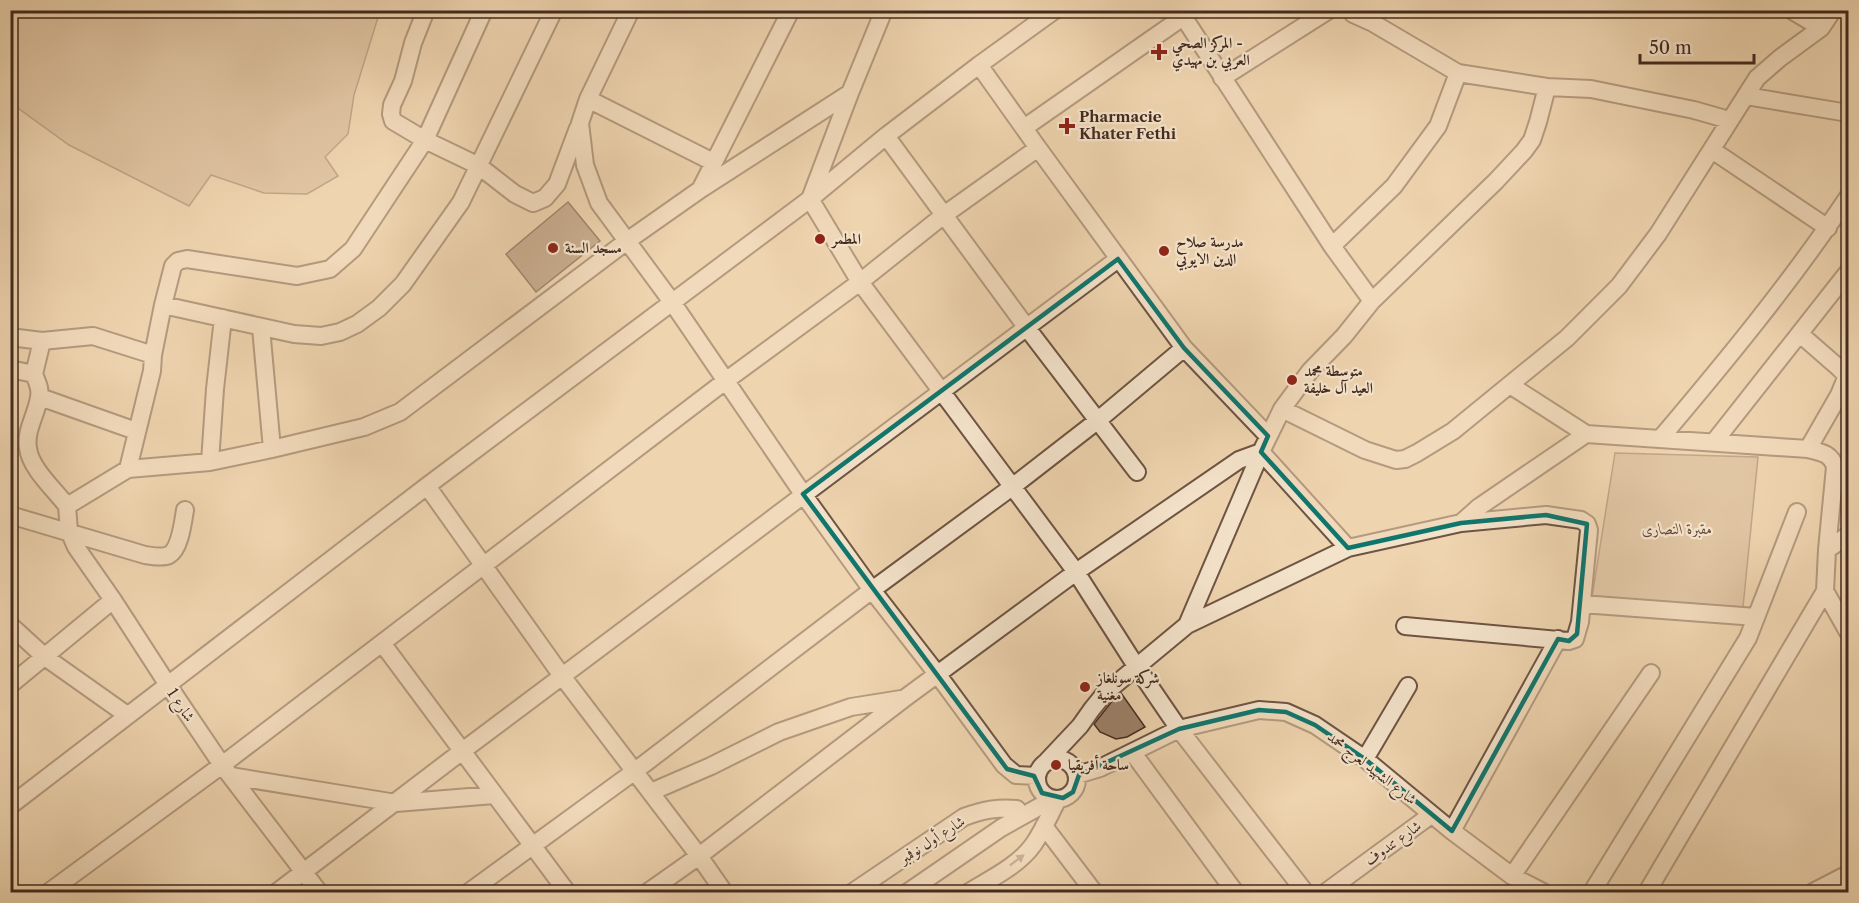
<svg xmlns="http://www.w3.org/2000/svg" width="1859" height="903" viewBox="0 0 1859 903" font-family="'Libre Caslon Text',Amiri,serif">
<rect width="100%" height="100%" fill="#eed4af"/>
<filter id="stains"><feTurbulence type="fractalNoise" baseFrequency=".00333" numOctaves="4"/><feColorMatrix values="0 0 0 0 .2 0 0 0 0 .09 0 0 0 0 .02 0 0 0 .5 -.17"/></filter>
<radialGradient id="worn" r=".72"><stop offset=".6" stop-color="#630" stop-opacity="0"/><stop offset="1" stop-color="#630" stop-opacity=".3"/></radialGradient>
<path fill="#d1b797" stroke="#8a705b" stroke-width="1.5" d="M11,10H380V11L354,95L348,134L325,157L338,176L307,194L264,193L211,175L189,206L69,145L11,103Z
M1615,453L1758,457L1743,607L1592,597Z"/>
<path fill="#9c826a" stroke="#432a1f" stroke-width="1.5" d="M568,202L600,241L536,292L506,254Z
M1121,693L1145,727L1127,737L1116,739L1100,732L1094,724L1113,700Z"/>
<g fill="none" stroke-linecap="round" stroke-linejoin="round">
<defs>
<path id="street" d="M426,10L413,43L403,81L392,105L391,114L393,121L425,140L479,166L515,194L533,203L545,198L557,184L578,128
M631,10L588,99L580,123L585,165L599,203L672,302L803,494L872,590L938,675L1004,765L1016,775L1037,776
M884,10L850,93L810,199L860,282L1076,572L1136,666L1179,729L1305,892
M1179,10L1332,246L1372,301
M1351,10L1353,14L1373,23L1458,73L1547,87L1591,89L1694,110L1729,120
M1791,10L1821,28
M979,65L1038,148L1184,348L1268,436
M1222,78L1329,10
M1746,96L1848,113
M588,99L713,162
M1024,128L1183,17
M886,136L1027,328L1137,472
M1712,150L1828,228
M701,188L791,10
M1332,246L1394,186L1438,126L1458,73
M163,305L294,334L321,336L340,332L357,324L379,308L403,284L461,202L554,10
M261,328L272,449
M1800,334L1839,368L1844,373L1846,378L1839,395L1808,449
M10,337L42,341
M153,355L163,305L173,266L178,261L187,259L297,276L330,269L353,249L425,140L484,10
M10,369L34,374C37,382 41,389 39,397C37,414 25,430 28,448C30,468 55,490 67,506
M34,374L42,341L93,336L153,355L152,371L128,469
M1510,385L1586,434L1808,449C1820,452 1831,453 1835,467L1827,550
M40,397L136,431
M1282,409L1365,450L1396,460L1405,459L1417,453L1453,431L1567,338L1619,286L1658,234L1757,78L1780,58L1821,28L1833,10
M1660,439C1726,361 1791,282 1848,197
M1714,442L1848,272
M210,462L215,389L223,318
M427,486L562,676L699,856L724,892
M67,506L128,469L210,462L272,449L364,427L400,412L627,241L701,189L850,93
M67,506L69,531L76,547L113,600L168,685L222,765L319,892
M10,515L145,555C152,556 163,558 169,555C180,549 183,522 185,510
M1461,523L1479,507L1586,434
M1825,591L1848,632
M1582,604L1756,617
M10,625L45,657L127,715
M1187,625L1261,452L1282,409L1310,371L1344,336L1372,301L1496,181L1524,151L1532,140L1538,122L1547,87
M382,643L567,892
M10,685L113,600
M1133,753L1235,892
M1037 779a20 20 0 1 1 40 0a20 20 0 1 1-40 0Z
M1365,759L1408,686
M1047,761L1080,726L1092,709L1105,693L1187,625L1348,548L1461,523L1546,515L1581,520L1587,524L1589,530L1580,622L1575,639L1569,641L1405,626
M1077,775L1100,768L1179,729L1259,710L1286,712L1315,725L1365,759L1452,831L1512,876L1543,892
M231,776L396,803L494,795
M651,792L711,766L779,732L851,707L901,699
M10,806L427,486L810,199L886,136L979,65L1055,10
M1044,826L1094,892
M1452,831L1558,639
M1512,876L1651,673
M49,892L222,765L724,382L860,282L944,215L1038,148
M277,892L461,752L1118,259
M469,892L635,771L872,590L1012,487L1097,421L1184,348
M648,892L699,856L905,698L1076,572L1239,460L1261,452L1348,548
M853,892L964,817C983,810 998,807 1017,809
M908,892L1001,828L1053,799
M969,892C990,879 1018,866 1033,845C1043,831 1050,814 1058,799
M1326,892L1431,815
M1592,892L1748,638L1797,512
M1647,892L1825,591L1827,550L1848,535
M1813,892L1848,874"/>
</defs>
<use href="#street" stroke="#6e5443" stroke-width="20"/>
<use href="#street" stroke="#f4e3cb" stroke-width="16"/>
</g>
<defs><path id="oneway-solid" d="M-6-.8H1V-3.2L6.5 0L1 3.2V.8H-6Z" transform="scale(1.5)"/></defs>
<use fill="#9c8675" href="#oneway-solid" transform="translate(1017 860) rotate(-37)"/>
<path d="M0 0H1859V903H0ZM1118,259L1184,348L1268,436L1261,452L1348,548L1461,523L1546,515L1587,524L1577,634L1569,641L1558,639L1452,831L1365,759L1315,725L1286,712L1259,710L1179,729L1079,775L1073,792L1063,798L1042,793L1034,776L1007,769L803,494Z" fill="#eed4af" fill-opacity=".55" fill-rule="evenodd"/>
<path fill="none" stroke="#0f766e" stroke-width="4.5" stroke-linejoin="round" d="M1118,259L1184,348L1268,436L1261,452L1348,548L1461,523L1546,515L1587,524L1577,634L1569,641L1558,639L1452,831L1365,759L1315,725L1286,712L1259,710L1179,729L1079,775L1073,792L1063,798L1042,793L1034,776L1007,769L803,494Z"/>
<g fill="#8f2418" stroke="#f4e3cb" stroke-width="2">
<path d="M1156 43h6v6h6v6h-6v6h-6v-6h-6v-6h6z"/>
<path d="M1064 117h6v6h6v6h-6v6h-6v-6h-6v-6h6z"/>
<circle cx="820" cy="239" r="6"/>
<circle cx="553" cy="248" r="6"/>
<circle cx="1164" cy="251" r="6"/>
<circle cx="1292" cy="380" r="6"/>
<circle cx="1085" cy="687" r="6"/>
<circle cx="1056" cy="765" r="6"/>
</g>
<g text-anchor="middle" stroke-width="4.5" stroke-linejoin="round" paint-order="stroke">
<g font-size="15" font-weight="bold" fill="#432a1f" stroke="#f4e3cb" text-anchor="start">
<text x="1172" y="48">المركز الصحي -<tspan x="1172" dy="17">العربي بن مهيدي</tspan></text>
<text x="1079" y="122">Pharmacie<tspan x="1079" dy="17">Khater Fethi</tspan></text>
<text x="832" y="244">المطمر</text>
<text x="1176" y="247">مدرسة صلاح<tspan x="1176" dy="17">الدين الايوبي</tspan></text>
<text x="565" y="253">مسجد السنة</text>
<text x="1304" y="376">متوسطة محمد<tspan x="1304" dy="17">العيد آل خليفة</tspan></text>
<text x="1097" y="683">شركة سونلغاز<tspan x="1097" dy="17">مغنية</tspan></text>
<text x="1068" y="770">ساحة أفريقيا</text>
</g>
<g font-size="15" font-style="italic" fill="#5f4637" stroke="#f4e3cb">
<text x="1677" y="534">مقبرة النصارى</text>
</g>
<g font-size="15" fill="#432a1f" stroke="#f4e3cb">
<text transform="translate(181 705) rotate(56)" y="5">شارع 1</text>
<text transform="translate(1372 768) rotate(38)" y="5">شارع الشهيد لعرج محمد</text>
<text transform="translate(932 840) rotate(-33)" y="5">شارع أول نوفمبر</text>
<text transform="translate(1393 843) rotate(-36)" y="5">شارع تندوف</text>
</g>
</g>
<rect width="1859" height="903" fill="none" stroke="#eed4af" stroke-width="36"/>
<rect x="12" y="12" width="1835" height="879" fill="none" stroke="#432a1f" stroke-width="3"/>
<rect x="18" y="18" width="1823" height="867" fill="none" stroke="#432a1f" stroke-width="1.5"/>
<path d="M1640 54v9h114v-9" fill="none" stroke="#432a1f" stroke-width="3"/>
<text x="1649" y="54" font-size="18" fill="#432a1f" stroke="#f4e3cb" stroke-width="4.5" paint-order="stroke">50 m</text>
<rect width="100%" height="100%" filter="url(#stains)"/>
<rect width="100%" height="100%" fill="url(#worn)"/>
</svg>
